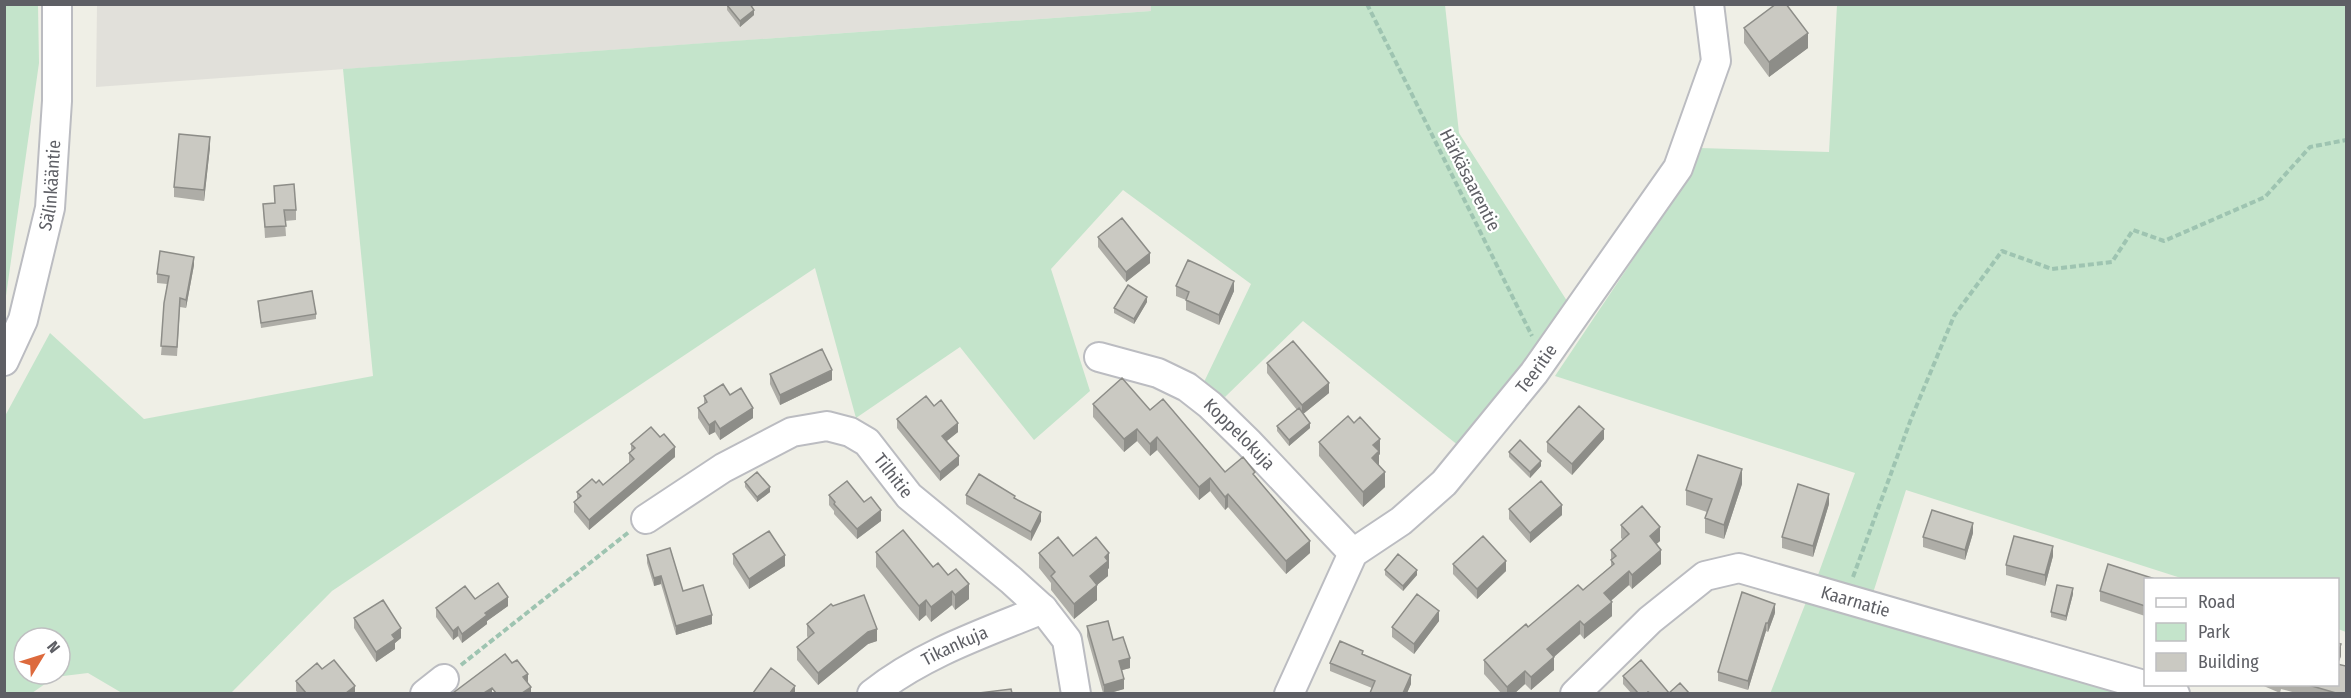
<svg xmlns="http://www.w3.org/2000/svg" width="2351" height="698" viewBox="0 0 2351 698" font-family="'Fira Sans Condensed',sans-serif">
<rect width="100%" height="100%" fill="#efefe6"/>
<path fill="#e1e0da" d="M97,5H1151V11L96,87Z"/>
<path fill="#c4e4cb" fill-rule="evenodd" d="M5,4L38,5L39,63L5,303Z
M1151,5H1445L1459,133L1569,304L1459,446L1303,321L1225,397L1204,382L1251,284L1123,190L1051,269L1090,391L1034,440L960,347L856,418L815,268L332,591L231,693H122L88,673L55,677L32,693L5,694V416L50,333L144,419L373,376L343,69L1151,11ZM24,638H60V674H24Z
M1837,5H2346V632L2338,629V580L2184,579L1906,490L1873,593L1818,575L1855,473L1555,376L1689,176L1700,148L1829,152Z
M1808,597L2124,694H1770Z"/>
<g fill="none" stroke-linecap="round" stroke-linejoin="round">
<defs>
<g id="minor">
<path id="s1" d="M1099,357L1158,373L1187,387L1210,405L1249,443L1353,553"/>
<path id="s2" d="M4,361L23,320L50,208L57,101V4"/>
<path id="s3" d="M646,519L723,468L792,432L827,426L850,432L867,442L909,496L1011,580L1043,609L1067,640L1076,694"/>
<path d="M425,694L444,679"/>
<path id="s4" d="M872,694C922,654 984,633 1043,609"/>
<path id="s5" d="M1289,694L1353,553L1401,521L1444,483L1534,373L1678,168L1716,61L1709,4"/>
<path id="s6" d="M1575,694L1650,620L1705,576L1739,568L2175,694"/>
</g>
</defs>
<use href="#minor" stroke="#bbbcc1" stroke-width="32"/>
<path stroke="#9ec4b1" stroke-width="4" stroke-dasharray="6 3" stroke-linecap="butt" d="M1367,4L1532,336
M1853,577L1911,419L1954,316L2002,251L2052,269L2112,262L2133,230L2164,241L2265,197L2310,147L2346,140
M461,665L629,532"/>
<use href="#minor" stroke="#fff" stroke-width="28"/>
</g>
<path fill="#aeada7" d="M727,5L754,15L740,27L727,10Z
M1744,28L1808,48L1769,77L1744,43Z
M210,147L204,201L174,197V187Z
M274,186L296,210V220L285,221L286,236L265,238L263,204L275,203Z
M1098,237L1150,263L1126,282L1098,247Z
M194,265L186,308L180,307L177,356L161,355L167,284L157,283V274Z
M1176,286L1234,291L1219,325L1186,310V300L1176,296Z
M258,301L316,314V319L261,328Z
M1147,302L1134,324L1114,313V308Z
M1267,363L1329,393L1303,414L1310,428L1289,446L1277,431V426L1297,410L1267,373Z
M770,374L832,380L780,405L770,384Z
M730,395L753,418L720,440L715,432L709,435L698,418V408L704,404V396Z
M1093,404L1150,410L1225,472L1255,477L1310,553L1286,574L1228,507L1225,510L1210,491L1199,500L1157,450L1150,456L1137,441L1124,452L1093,417Z
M934,406L958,432L946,441L959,465L940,481L897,428V419Z
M1604,439L1572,475L1547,452V442Z
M1319,442L1380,454L1379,455V466L1385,487L1363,507L1319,456Z
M631,444L675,457L589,530L574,512V502L577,499V492L596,483L603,485L629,463V453L631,452Z
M1509,452L1541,466L1530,478L1509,457Z
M745,482L770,492L757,502L745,487Z
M1742,484L1724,539L1705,533V518L1707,512L1686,505V490Z
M829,495L864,502L881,521L857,539L834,514V511L829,505Z
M966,495L1015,499L1041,521L1031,541L966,504Z
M1829,504L1813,557L1782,548V537Z
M1509,509L1562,515L1530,543L1509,519Z
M1621,525L1660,541L1656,544L1661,564L1632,589L1629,585L1610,601L1612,616L1584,639L1580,634L1554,657V670L1531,690L1525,684L1515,693H1501L1484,674V660L1528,627L1583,590L1611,566V550L1623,540L1621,538Z
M1973,533L1965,560L1923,547V537Z
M876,552L933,567L948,575L969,599L955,610L952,605L931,622L926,615L919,621L876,567Z
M1039,553L1073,556L1109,568L1108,569V576L1097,585V600L1074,619L1051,590V583L1039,568Z
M733,554L785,566L749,589L733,564Z
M647,555L683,591L712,624L676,635L661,584L654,586L647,563Z
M2053,556L2045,586L2006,575V565Z
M1453,564L1506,571L1477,599L1453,574Z
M1385,570L1417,575L1403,591L1385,575Z
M2145,579V616L2100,601V591Z
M2073,594L2066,621L2051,617V612Z
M475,599L508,606L487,621V624L462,643L458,636L453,640L436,617V608Z
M1775,613L1768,632L1766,631L1748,690L1718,681V672Z
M354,618L401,638L395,643V649L376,662L354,628Z
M1439,621L1414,654L1392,637V627Z
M807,624L877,641L868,644L818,685L797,660V647L808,638L807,636Z
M1087,626L1130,668L1122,670L1124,689L1110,693H1103L1087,636Z
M2337,643L2341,656L2338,664L2346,693H2296L2281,689L2280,693L2259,684H2337Z
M1363,655L1411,684L1407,693H1370L1372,688L1330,671V663Z
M322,669L355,693H298L296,691V681Z
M1623,676L1669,693H1689H1631L1623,684Z"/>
<path fill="#8d8d88" d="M754,10V15L740,27V21Z
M1808,33V48L1769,77V62Z
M210,137V147L204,201V190Z
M1150,253V263L1126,282V272Z
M194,257V265L186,308V300Z
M1234,281V291L1219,325V315Z
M1147,297V302L1134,324V319Z
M832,370V380L780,405V395Z
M1329,383V393L1302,415V405Z
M753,408V418L720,440V429Z
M715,421V432L709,435V425Z
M958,423V432L942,445V436Z
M1310,423V428L1289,446V440Z
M1137,429V441L1124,452V439Z
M1604,429V439L1572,475V464Z
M1157,437V450L1150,456V444Z
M1380,439V454L1379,455V466L1372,458L1373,445Z
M675,447V457L589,530V520Z
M959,456V465L940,481V472Z
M1541,461V466L1530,478V472Z
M1742,469V484L1724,539V525Z
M1385,472V487L1363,507V492Z
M1210,478V491L1199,500V487Z
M770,487V492L757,502V497Z
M1228,494V507L1225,510V497Z
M1829,494V504L1813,557V546Z
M1562,505V515L1530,543V533Z
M881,510V521L857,539V529Z
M1041,512V521L1031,541V532Z
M1973,523V533L1965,560V550Z
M1660,527V541L1650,550V536Z
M1310,541V553L1286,574V561Z
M2053,546V556L2045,586V575Z
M1661,550V564L1632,589V575Z
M1109,553V568L1108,569V576L1097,585V600L1074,619V604L1090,576L1105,557Z
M785,555V566L749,589V579Z
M1506,561V571L1477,599V589Z
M1417,570V575L1403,591V586Z
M1629,571V585L1604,607V593Z
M661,576V584L654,586V578Z
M969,584V599L955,610V595Z
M2073,588V594L2066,621V616Z
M952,591V605L931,622V607Z
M508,597V606L487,621V624L462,643V634L485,613Z
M926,600V615L919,621V606Z
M1612,602V616L1584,639V625Z
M1775,604V613L1768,632V623Z
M1439,611V621L1414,654V644Z
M712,615V624L676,635V626Z
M1580,621V634L1547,663V649Z
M1766,623V631L1748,690V681Z
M458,627V636L453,640V631Z
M401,628V638L395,643V649L376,662V652L392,635Z
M877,629V641L868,644L818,685V673L868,632Z
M2341,644V656L2337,667V655Z
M1554,657V670L1531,690V677Z
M1130,658V668L1119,671V661Z
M1525,671V684L1515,693H1507V687Z
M528,674V683L523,677Z
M1411,675V684L1407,693H1403Z
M1124,679V689L1110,693H1104V685Z
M355,686V693H346Z
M795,686V693H790Z
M531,687V693H522Z
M492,688V693H484Z"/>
<path fill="#cac9c2" stroke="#8d8d88" stroke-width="1.5" d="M728,4H750L754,10L740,21L727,5Z
M1776,4H1786L1808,33L1769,62L1744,28Z
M179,134L210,137L204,190L174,187Z
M294,184L296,210H284L286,226L265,227L263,204L275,203L274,186Z
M1122,218L1150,253L1126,272L1098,237Z
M160,251L194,257L186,300L180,298L177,347L161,346L164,303L169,276L157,274Z
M1188,260L1234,281L1219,315L1186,300L1189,292L1176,286Z
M1128,285L1147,297L1134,319L1114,308Z
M312,291L316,314L261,323L258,301Z
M1293,341L1329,383L1302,405L1267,363Z
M822,349L832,370L780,395L770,374Z
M1122,378L1150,410L1163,399L1225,472L1243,457L1255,472L1253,474L1310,541L1286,561L1228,494L1225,497L1210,478L1199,487L1157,437L1150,444L1137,429L1124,439L1093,404Z
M723,384L730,395L741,388L753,408L720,429L715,421L709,425L698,408L707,402L704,396Z
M926,396L934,406L941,400L958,423L942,436L959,456L940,472L897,419Z
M1579,406L1604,429L1572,464L1547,442Z
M1299,408L1310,423L1289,440L1277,426Z
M1348,416L1354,423L1360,417L1380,439L1373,445L1379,451L1372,458L1385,472L1363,492L1319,442Z
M651,427L660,437L664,434L675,447L589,520L574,502L581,496L577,492L592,479L596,483L599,480L603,485L634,459L629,453L635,448L631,444Z
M1520,440L1541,461L1530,472L1509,452Z
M1698,455L1742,469L1724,525L1705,518L1712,499L1686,490Z
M757,472L770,487L757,497L745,482Z
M979,474L1015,496L1014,498L1041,512L1031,532L966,495Z
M847,481L864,502L871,497L881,510L857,529L834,504L835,502L829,495Z
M1541,481L1562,505L1530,533L1509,509Z
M1798,484L1829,494L1813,546L1782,537Z
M1642,506L1660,527L1650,536L1661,550L1632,575L1629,571L1604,593L1612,602L1584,625L1580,621L1547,649L1554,657L1531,677L1525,671L1507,687L1484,660L1526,624L1528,627L1578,585L1583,590L1614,564L1611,560L1616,556L1611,550L1629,534L1621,525Z
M1932,510L1973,523L1965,550L1923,537Z
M903,530L933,567L938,563L948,575L956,569L969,584L955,595L952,591L931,607L926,600L919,606L876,552Z
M769,531L785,555L749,579L733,554Z
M1483,536L1506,561L1477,589L1453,564Z
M2014,536L2053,546L2045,575L2006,565Z
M1058,537L1073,556L1096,537L1109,553L1105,557L1108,561L1090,576L1097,585L1074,604L1051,576L1055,572L1039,553Z
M670,548L683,591L703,585L712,615L676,626L661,576L654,578L647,555Z
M1398,554L1417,570L1403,586L1385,570Z
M2108,564L2155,579H2145V606L2100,591Z
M498,583L508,597L485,613L487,615L462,634L458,627L453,631L436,608L465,586L475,599Z
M2057,585L2073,588L2066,616L2051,612Z
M1742,592L1775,604L1768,623H1766L1748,681L1718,672Z
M1417,594L1439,611L1414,644L1392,627Z
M864,595L877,629L868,632L818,673L797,647L814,633L807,624L831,604L833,606Z
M383,600L401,628L392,635L395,639L376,652L354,618Z
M1108,621L1113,640L1123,637L1130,658L1119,661L1124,679L1104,685L1087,626Z
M1340,641L1363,651L1362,654L1411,675L1403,693H1370L1375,681L1330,663Z
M2337,643L2341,644L2337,655Z
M505,654L512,663L517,660L528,674L523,677L531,687L522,693H496L492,688L484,693H453Z
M334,660L355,686L346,693H306L296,681L317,663L322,669Z
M1641,660L1669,693L1680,683L1689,693H1650L1648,692L1647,693H1638L1623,676Z
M2337,664L2346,666V693H2336L2305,684H2337Z
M771,668L795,686L790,693H753Z
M1011,689L1012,693H979Z"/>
<g text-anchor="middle" stroke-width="4.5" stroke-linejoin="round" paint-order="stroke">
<g font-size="18" fill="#5e5f65" stroke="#fff">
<text transform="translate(1470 180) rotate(63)" y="6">Härkäsaarentie</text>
<text dy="6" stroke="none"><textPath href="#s2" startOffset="183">Sälinkääntie</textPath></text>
<text dy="6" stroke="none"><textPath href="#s5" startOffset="417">Teeritie</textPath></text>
<text dy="6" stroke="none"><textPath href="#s1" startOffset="164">Koppelokuja</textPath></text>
<text dy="6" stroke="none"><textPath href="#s3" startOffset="292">Tilhitie</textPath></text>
<text dy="6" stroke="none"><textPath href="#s6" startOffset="332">Kaarnatie</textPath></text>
<text dy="6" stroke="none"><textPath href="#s4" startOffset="96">Tikankuja</textPath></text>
</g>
</g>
<rect width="2351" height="698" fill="none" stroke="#5e5f65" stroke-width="12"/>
<rect x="2144" y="578" width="195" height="108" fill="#ffffff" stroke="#bfbfc1" stroke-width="1.5"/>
<rect x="2156" y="598" width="30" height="9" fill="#ffffff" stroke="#bfbfc1" stroke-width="1.5"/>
<text x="2198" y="608" font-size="18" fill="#5e5f65">Road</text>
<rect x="2156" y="623" width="30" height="18" fill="#c4e4cb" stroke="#bfbfc1" stroke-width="1.5"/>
<text x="2198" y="638" font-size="18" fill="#5e5f65">Park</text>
<rect x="2156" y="653" width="30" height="18" fill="#cac9c2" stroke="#bfbfc1" stroke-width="1.5"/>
<text x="2198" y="668" font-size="18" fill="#5e5f65">Building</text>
<g transform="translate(42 656) rotate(52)"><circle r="28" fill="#ffffff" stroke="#bfbfc1" stroke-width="1.5"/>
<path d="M0-4.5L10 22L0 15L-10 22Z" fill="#dd6a3d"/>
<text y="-9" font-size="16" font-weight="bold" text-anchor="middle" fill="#5e5f65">N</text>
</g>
</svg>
